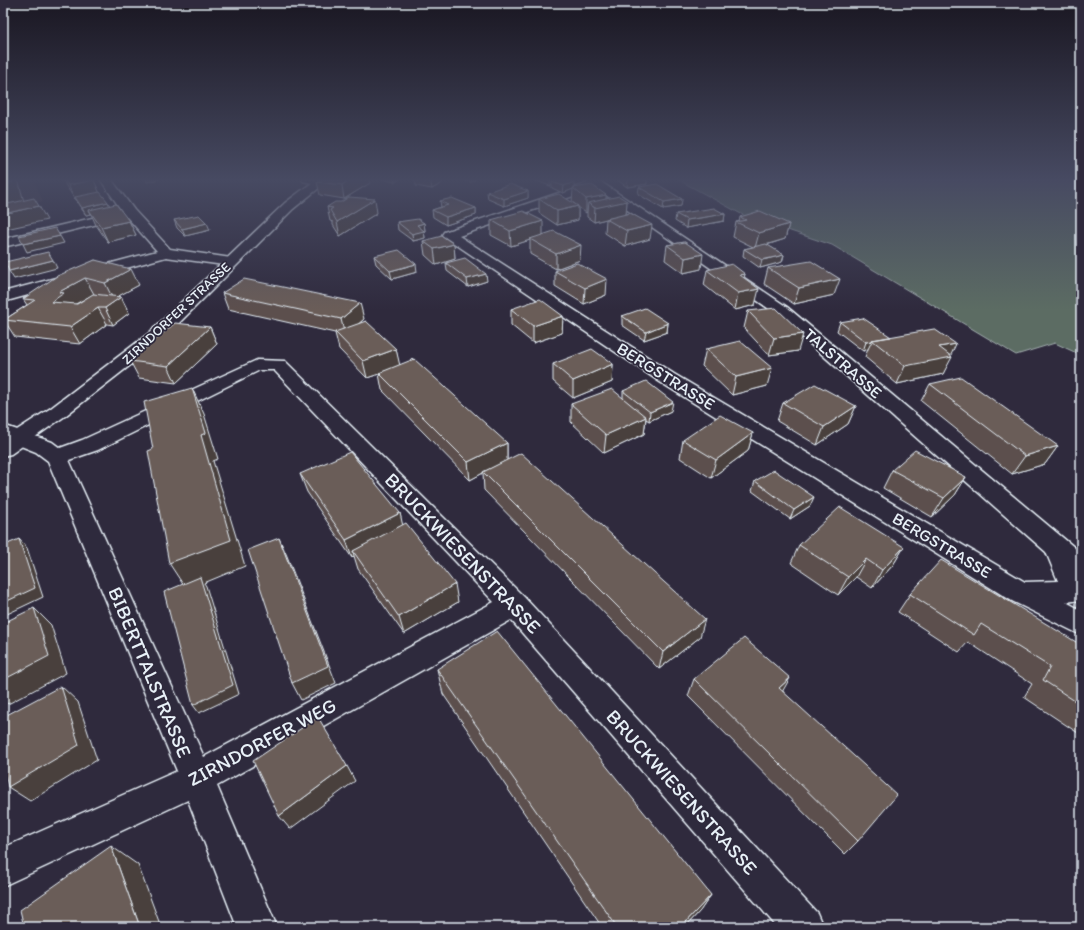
<svg xmlns="http://www.w3.org/2000/svg" width="1084" height="930" viewBox="0 0 1084 930" font-family="Itim,sans-serif">
<rect width="100%" height="100%" fill="#2f2a3d"/>
<filter id="ink" filterUnits="userSpaceOnUse"><feTurbulence type="fractalNoise" baseFrequency=".025" numOctaves="2"/><feDisplacementMap in="SourceGraphic" scale="8" xChannelSelector="R" yChannelSelector="G"/><feConvolveMatrix kernelMatrix="1 2 1 2 8 2 1 2 1" color-interpolation-filters="sRGB"/></filter>
<g filter="url(#ink)">
<path fill="#413945" d="M3,179H33L43,201L3,211Z"/>
<path fill="#5b6c64" stroke="#a2aeae" d="M677,179H1081V355L1055,343L1016,355L832,245L743,215Z"/>
<g fill="none" stroke-linecap="round" stroke-linejoin="round">
<defs>
<path id="street" d="M100,179H111L134,210L170,249L231,258L236,259L238,262L236,265L231,266L166,257L3,302V292L157,251L127,217L3,247V239L122,211Z
M302,179H325L327,182L321,185L303,181Z
M583,179H597L601,182L787,307L1081,553V600L1066,602L1081,610V635L1012,601L660,382L442,235L444,232L588,183ZM596,188L775,313L1046,552L1058,581L1025,582L674,374L459,236Z
M257,360L285,361L524,597L817,913L823,927H777L511,620L217,786L277,927H237L188,800L3,886V848L177,771L48,461L36,452L3,439V425L52,442L60,448L82,440ZM260,370H274L494,602L204,757L69,460L98,450Z"/>
<path id="secondary" d="M317,179H330L293,209L160,342L65,416L11,454L3,456V439L51,408L148,334L285,203Z"/>
</defs>
<use href="#street" stroke="#e8f1f8" stroke-width="3"/>
<use href="#secondary" stroke="#e8f1f8" stroke-width="3"/>
<use href="#street" fill="#2f2a3d" fill-rule="evenodd"/>
<use href="#secondary" fill="#2f2a3d" fill-rule="evenodd"/>
</g>
<path fill="#5b504d" stroke="#e8f1f8" fill-rule="evenodd" d="M60,179H93L99,192L110,206L129,221L136,235L108,242L96,225L91,214L86,215L78,204L76,199H75L66,186L63,180H61Z
M382,179H400L395,182Z
M415,179H442V183L432,189L416,186Z
M457,179H476L471,182Z
M532,179H569L568,180L574,182V188L606,195V199L627,201L626,214L650,239L625,246L605,233L606,219L594,222L587,217V212L586,213L578,207V220L557,225L539,213V199L575,204L572,202L573,189L563,193L552,188V185L550,186Z
M616,179H647V184L627,187Z
M317,182L370,183L344,199L320,195Z
M639,187L682,199L681,206L663,209L638,194Z
M528,191V198L504,206L488,199L487,192Z
M440,201L476,208V215L446,225L433,217L432,210L441,207Z
M327,207L377,213L340,236L333,225V222L330,221Z
M676,214H725L724,221L686,228L675,221Z
M740,217L789,224L785,239L767,245L784,255L782,262L760,268L743,256L744,249L753,247L733,237L736,222H739Z
M174,220L210,230L185,236L177,228Z
M491,220L543,235L580,260L556,269L530,254V240L511,246L491,235Z
M397,222L424,223L425,231H424L425,238L413,241L398,230Z
M423,241L454,244L455,259L436,265L425,255Z
M685,242L701,269L683,273L665,260L667,245Z
M374,256L417,272L392,279L376,264Z
M95,260L139,285L118,296L121,297L129,313L113,325L107,324L80,344L15,337L4,320L27,305L23,299ZM89,296L77,304H75Z
M446,263L487,281L468,287L447,271Z
M768,268L834,295L794,304L764,284Z
M707,270L745,274L744,278L755,305L735,310L704,285Z
M555,271L606,295L584,304L555,286Z
M222,293L364,319L358,324L396,349L399,365L507,443V459L700,637L659,669L484,490L483,473L470,480L382,390L379,374L367,378L339,349L335,333L228,309Z
M511,309L563,316L562,333L533,343L511,325Z
M748,311L798,351L769,355L744,328Z
M622,316L668,323L667,332L644,340L622,325Z
M840,322L891,337L951,355L943,374L897,384L865,357L868,349L863,351L837,331Z
M210,327L217,344L176,383L139,378L130,361Z
M706,349L767,386L732,395L702,366Z
M553,364H613L612,382L573,398L553,381Z
M930,384L1058,446L1045,464L1012,474L921,401Z
M623,391L671,411L649,421L646,419L644,434L604,453L571,422V404L623,398Z
M783,403L856,406L848,424L817,445L777,421Z
M753,433L748,451L711,478L680,458L683,440Z
M892,470L966,477L955,495L932,517L883,488Z
M300,474L400,513L402,525L458,602L404,634L358,569L354,556L352,558L307,492Z
M755,481L810,506L790,519L752,491Z
M799,545L904,547L893,565L872,588L856,577L838,595L791,563Z
M910,594L1081,645V735L1024,697L1032,684L968,642L959,652L898,612Z
M437,669L711,895L700,911L685,927H602L443,694Z
M694,679L783,691L858,841L845,854L688,696Z"/>
<path fill="#4a413e" stroke="#e8f1f8" d="M12,179H18L24,202L3,206V184Z
M146,179H159L147,182Z
M351,179H369L370,183L344,199L342,185Z
M394,179H400L395,182Z
M436,179H442V183L432,189L431,182Z
M471,179H476L471,182Z
M550,179H569L557,184L552,182V185L550,186Z
M632,179H647V184L627,187L628,180Z
M94,180L100,194L75,199L68,185Z
M574,182V189L573,188V189L563,193L564,186Z
M528,191V198L504,206V199Z
M606,195V205L627,201L626,215L606,219L594,222L595,208L588,203L587,212L586,213V199Z
M375,199L377,213L340,236L337,222Z
M682,199L681,206L663,209L664,202Z
M108,202L111,209L89,210L91,214L86,215L82,208Z
M39,206L47,220L6,229L3,225V214Z
M578,206V220L557,225V211Z
M476,208V215L446,225V217Z
M725,214L724,221L686,228L687,220Z
M129,221L136,235L108,242L101,227Z
M543,221V236L530,239V240L511,246L510,231Z
M207,223L210,230L185,236L182,229Z
M424,223L425,231H424L425,238L413,241L412,234L417,225Z
M789,224L785,239L755,248L759,233Z
M652,225L650,239L625,246L627,231Z
M60,236L64,243L27,252L23,244Z
M454,244L455,259L436,265L434,249Z
M581,245L580,260L556,269V254Z
M703,254L701,269L683,273L685,258Z
M784,255L782,262L760,268L762,260Z
M53,260L57,268L14,279L9,271Z
M416,264L417,272L392,279L390,271Z
M131,269L139,285L113,299L105,283Z
M486,274L487,281L468,287L467,279Z
M745,274L741,289L740,275Z
M85,278L94,294L72,306L51,302L59,292Z
M607,279L606,295L584,304L585,288Z
M840,279L834,295L794,304L799,288Z
M759,289L755,305L735,310L738,293Z
M121,297L129,313L113,325L105,308Z
M360,303L364,319L345,336L341,319Z
M98,308L107,324L80,344L70,327Z
M563,316L562,333L533,343V326Z
M668,323L667,332L644,340L646,332Z
M210,327L217,344L176,383L168,366Z
M803,334L798,351L769,355L774,338Z
M872,341L868,349L863,351L866,342Z
M956,344L950,357H952L943,374L897,384L905,366L939,347Z
M396,349L400,366L379,373V374L367,378L363,361Z
M613,364L612,382L573,398V381Z
M772,368L767,386L732,395L736,377Z
M192,388L204,414L218,459L213,461L245,566L204,583L206,586L239,694L199,713L193,705L186,589L169,563L201,435Z
M673,402L671,411L649,421L650,412Z
M856,406L848,424L817,445L824,427Z
M646,417L644,434L604,453L606,435Z
M753,433L748,451L711,478L716,460Z
M507,443V461L483,472V473L470,480L468,462Z
M1058,446L1045,464L1012,474L1025,456Z
M966,477L955,495L932,517L944,498Z
M814,497L810,506L790,519L794,510Z
M400,513L404,531L353,551L354,556L352,558L346,540Z
M3,515L7,520L3,522Z
M279,538L287,556L336,683L301,700L292,683Z
M19,539L27,548L43,597L3,616V603Z
M904,547L893,565L872,588L882,570Z
M866,559L856,577L838,595L848,577Z
M455,584L458,602L404,634L399,617Z
M34,608L51,625L66,673L8,704L3,700V680Z
M705,619L700,637L659,669L663,652Z
M790,678L781,694L779,688Z
M61,686L78,702L97,760L30,801L8,787Z
M347,766L355,781L290,829L279,816Z
M111,846L138,865L161,927H140Z
M711,895L700,911L685,927H681Z"/>
<path fill="#6a5d59" stroke="#e8f1f8" d="M3,179H12L13,182L3,184Z
M64,179H93L94,180L68,185Z
M321,179H351L342,185L317,182Z
M417,179H436L431,182Z
M558,179H567L574,182L564,186L552,182Z
M510,184L528,191L504,199L487,192Z
M657,184L682,199L664,202L639,187Z
M592,185L606,195L586,199L573,188Z
M100,192L108,202L82,208L75,197Z
M559,194L578,206L557,211L539,199Z
M619,196L627,201L595,208L588,203Z
M349,197L375,199L337,222L330,210L333,208L327,207L335,202H341Z
M34,198L39,206L3,214V205Z
M452,198L476,208L446,217L432,210L448,205L440,201Z
M116,204L129,221L101,227L89,210Z
M714,208L725,214L687,220L676,214Z
M523,211L543,221L510,231L491,220Z
M760,211L789,224L759,233L736,222L746,220L740,217Z
M630,213L652,225L627,231L606,219Z
M199,215L207,223L182,229L174,220Z
M418,219L424,223L417,225L424,231L412,234L397,222Z
M55,228L60,236L23,244L19,236Z
M554,231L581,245L556,254L530,239Z
M442,236L454,244L434,249L423,241Z
M685,242L703,254L685,258L667,245Z
M766,244L784,255L762,260L744,249Z
M399,250L416,264L390,271L374,256Z
M48,252L53,260L9,271L5,262Z
M465,258L486,274L467,279L446,263Z
M95,260L131,269L105,283L85,278L59,292L64,293L51,302L77,304L93,294L121,297L105,308H98L70,327L4,320L35,300L23,299L57,276Z
M811,261L840,279L799,288L768,268Z
M577,263L607,279L585,288L555,271Z
M732,264L745,274L740,275L759,289L738,293L707,270Z
M244,279L360,303L341,319L222,293Z
M540,299L563,316L533,326L511,309Z
M645,308L668,323L646,332L622,316Z
M776,308L803,334L774,338L748,311Z
M863,318L891,337L872,340V341L866,342L840,322Z
M366,321L396,349L363,361L335,332Z
M175,323L210,327L168,366L130,361Z
M934,329L956,344L939,347L952,357L905,366L872,340Z
M740,341L772,368L736,377L706,349Z
M592,349L613,364L573,381L553,364Z
M414,359L507,443L468,462L379,373Z
M961,377L1058,446L1025,456L930,384Z
M646,381L673,402L650,412L623,391Z
M815,384L856,406L824,427L783,403Z
M192,388L206,433L201,435L231,540L169,563L148,451L153,449L144,402Z
M612,389L646,417L606,435L571,404Z
M720,415L753,433L716,460L683,440Z
M915,450L966,477L944,498L892,470Z
M350,452L400,513L346,540L300,474Z
M521,453L705,619L663,652L483,472Z
M774,470L814,497L794,510L755,481Z
M840,507L904,547L882,570L866,559L848,577L799,545Z
M406,523L455,584L399,617L353,551Z
M279,538L328,666L292,683L248,550Z
M19,539L35,588L3,603V546Z
M941,560L1081,645V705L1043,680L1050,667L981,624L974,635L910,594Z
M200,577L233,685L193,705L164,592Z
M34,608L49,656L3,680V623Z
M497,631L711,895L681,927H617L437,669Z
M744,638L790,678L779,688L897,795L858,841L694,679Z
M61,686L79,745L8,787L3,764V717Z
M318,717L347,766L279,816L253,761Z
M111,846L140,927H24L20,910Z"/>
</g>
<linearGradient id="sky" x2="0" y2="1"><stop stop-color="#1a1722"/><stop offset="0.58" stop-color="#474a62"/><stop offset="1" stop-color="#474a62" stop-opacity="0"/></linearGradient>
<rect width="1084" height="310" fill="url(#sky)"/>
<g text-anchor="middle" stroke-width="3.5" stroke-linejoin="round" paint-order="stroke">
<g font-size="14" fill="#e8f1f8" stroke="#2f2a3d">
<text transform="translate(176 313) rotate(-43)" y="5">ZIRNDORFER STRASSE</text>
</g>
<g font-size="17" fill="#e8f1f8" stroke="#2f2a3d">
<text transform="translate(843 363) rotate(41)" y="6">TALSTRASSE</text>
<text transform="translate(666 376) rotate(32)" y="6">BERGSTRASSE</text>
<text transform="translate(942 545) rotate(31)" y="6">BERGSTRASSE</text>
</g>
<g font-size="20" fill="#e8f1f8" stroke="#2f2a3d">
<text transform="translate(463 553) rotate(46)" y="7">BRUCKWIESENSTRASSE</text>
<text transform="translate(150 672) rotate(67)" y="7">BIBERTTALSTRASSE</text>
<text transform="translate(262 742) rotate(-28)" y="7">ZIRNDORFER WEG</text>
<text transform="translate(682 792) rotate(48)" y="7">BRUCKWIESENSTRASSE</text>
</g>
</g>
<rect width="1084" height="930" fill="none" stroke="#2f2a3d" stroke-width="16"/>
<rect x="8" y="8" width="1068" height="914" fill="none" stroke="#e8f1f8" stroke-width="1.5" filter="url(#ink)"/>
</svg>
